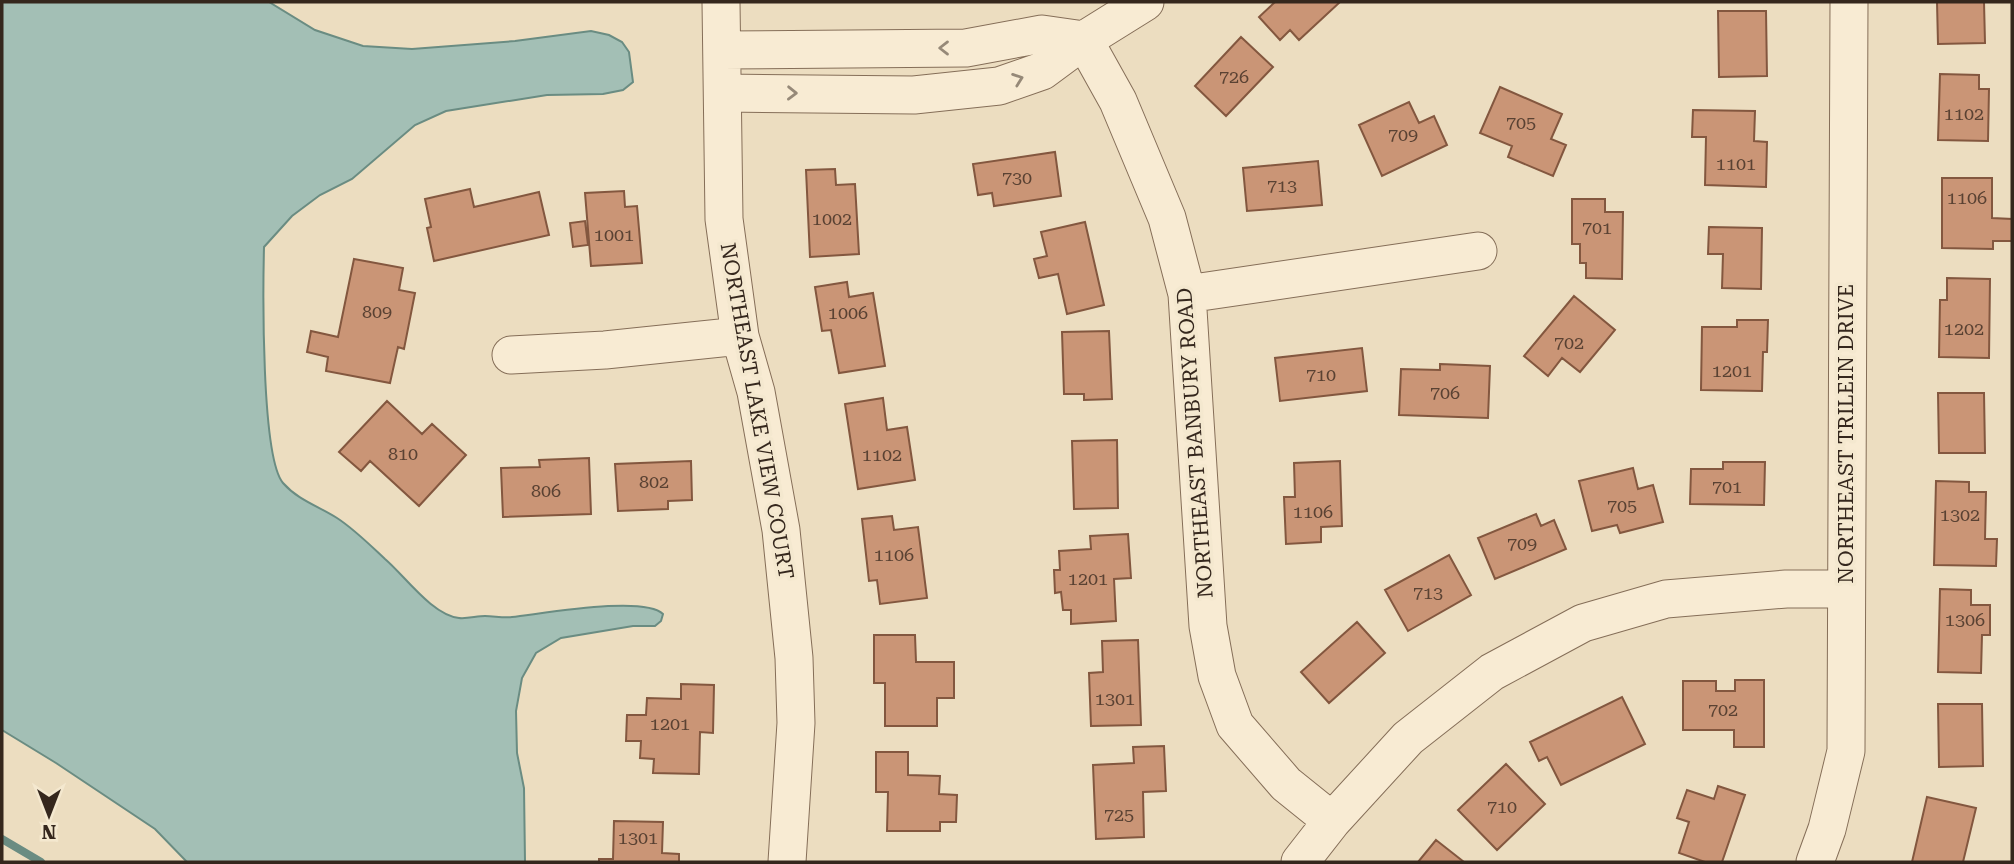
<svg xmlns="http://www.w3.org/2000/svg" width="2014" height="864" viewBox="0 0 2014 864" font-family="'Roboto Serif',serif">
<rect width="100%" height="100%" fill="#ecddc0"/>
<path fill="#a3bfb5" stroke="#6a8c82" stroke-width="2" d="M2,2H269L315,30L363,46L412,49L515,41L591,31L609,35L622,42L629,52L633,82L623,90L603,94L547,95L446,111L415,125L352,179L320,195L292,216L264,247C263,287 261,457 283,483C298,500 318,506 337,518C354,529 370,545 385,559C405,576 432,615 459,618C467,619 477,616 485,616C494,616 503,618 512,617C541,614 644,595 663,614L661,621L655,626H633L561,638L536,653L522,678L516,711L517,753L524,788L525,862H187L155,829L56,763L2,730Z"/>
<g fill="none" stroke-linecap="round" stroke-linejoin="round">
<path stroke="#6a8c82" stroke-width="8" d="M2,839L41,862"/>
</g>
<path fill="#ca9576" stroke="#83573f" stroke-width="2" d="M1275,2H1340L1299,40L1290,30L1280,40L1259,17Z
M1937,2H1984L1985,43L1938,44Z
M1718,11H1766L1767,76L1719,77Z
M1241,37L1273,67L1226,116L1195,86Z
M1940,74L1979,75V89H1989L1988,141L1938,140Z
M1500,87L1562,114L1551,139L1566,145L1553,176L1508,157L1512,146L1480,133Z
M1409,102L1419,123L1434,116L1447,145L1382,176L1359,125Z
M1693,110L1755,111L1754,141L1767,142L1766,187L1705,185L1706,137H1692Z
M1055,152L1061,196L994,206L992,193L978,195L973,164Z
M1318,161L1322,205L1247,211L1243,168Z
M835,169L836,185L855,184L859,254L810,257L806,170Z
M1942,178H1992V218L2012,219V241H1993V249L1942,248Z
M470,189L474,207L539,192L549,235L434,261L427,228L431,227L425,199Z
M624,191L625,207L637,206L642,263L591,266L585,193Z
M1572,199H1605V212H1623L1622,279L1586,278V263H1580V244H1572Z
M585,221L588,245L573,247L570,223Z
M1085,222L1104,305L1067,314L1058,274L1039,278L1034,259L1047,256L1041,232Z
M1709,227L1762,228L1761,289L1722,288L1723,254H1708Z
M354,259L403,268L399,290L415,293L404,349L398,347L390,383L326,371L328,357L307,352L311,331L338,337Z
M1947,278L1990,279L1989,358L1939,357L1940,300H1947Z
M847,282L849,297L873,293L885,366L839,373L831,330L822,331L815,287Z
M1574,296L1615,330L1580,372L1562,358L1548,376L1524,356Z
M1737,320H1768L1767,352H1763L1762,391L1701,390L1702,327H1737Z
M1109,331L1112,399L1084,400V394H1064L1062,332Z
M1362,348L1367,391L1280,401L1275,358Z
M1440,364L1490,366L1488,418L1399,415L1401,369L1440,370Z
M1938,393H1984L1985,453H1939Z
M883,398L887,430L907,427L915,480L858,489L845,404Z
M387,401L422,434L432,424L466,455L419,506L370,461L361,471L339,452Z
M1117,440L1118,508L1074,509L1072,441Z
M589,458L591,514L503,517L501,468L540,467L539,460Z
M691,461L692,500L668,501V509L618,511L615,464Z
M1340,461L1342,526L1321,527V542L1286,544L1284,497H1295L1294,463Z
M1723,462H1765L1764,505L1690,504L1691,469H1723Z
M1633,468L1638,489L1653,485L1663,522L1620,533L1617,525L1592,531L1579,481Z
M1936,481L1969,482V492H1986L1985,539H1997L1996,566L1934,565Z
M1536,514L1541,526L1554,520L1566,549L1495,579L1478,538Z
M892,516L894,530L918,527L927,598L880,604L877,580L869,581L862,519Z
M1128,534L1131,578L1114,579L1116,621L1071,624V610H1063L1061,592L1055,593L1054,570H1060L1059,551L1091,549L1090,536Z
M1449,555L1471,595L1408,631L1385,590Z
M1940,589L1971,590V605H1990V635H1982L1981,673L1938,672Z
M1357,622L1385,653L1329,703L1301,672Z
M874,635H915L916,662H954V698H937V726H885V683H874Z
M1138,640L1141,725L1091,726L1089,673L1103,672L1102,641Z
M1735,680H1764V747H1734V730H1683V681H1716V691H1735Z
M681,684L714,685L713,733L700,732L699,774L653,773L654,759L640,758L641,741H626L627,715H646L647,698L681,699Z
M1622,697L1645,744L1561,785L1547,757L1539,761L1530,742Z
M1938,704H1982L1983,766L1939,767Z
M1164,746L1166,791L1143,792L1144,837L1096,839L1093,765L1134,763L1133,747Z
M876,752H908V775L940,776L939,794L957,795L956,822H940V831H887L888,792H876Z
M1506,764L1545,804L1497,850L1458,810Z
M1718,786L1745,795L1722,862H1705L1679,853L1689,822L1677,818L1687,790L1714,799Z
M1927,797L1976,808L1963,862H1912Z
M614,821L663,822L662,853L679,854V862H599V859H613Z
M1436,840L1464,862H1418Z"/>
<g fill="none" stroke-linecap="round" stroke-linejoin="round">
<defs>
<path id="minor" d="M721,2L724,219L740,336L756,392L781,530L794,658L796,723L787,862
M1084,40L1118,101L1167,218L1187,294L1208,626L1217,676L1235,725L1286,784L1332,821
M722,50L966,48L1042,34L1084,40
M724,93L914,95L999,86L1042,71L1084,40L1145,2
M1187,294L1478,251
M511,355L605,350L740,336
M1300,862L1332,821L1408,738L1492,672L1583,623L1666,599L1786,589H1846
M1815,862L1827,829L1846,751L1849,2"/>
</defs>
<use href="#minor" stroke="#856e58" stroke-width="39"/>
<use href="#minor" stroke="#f8ebd3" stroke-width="37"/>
</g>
<defs><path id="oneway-chevron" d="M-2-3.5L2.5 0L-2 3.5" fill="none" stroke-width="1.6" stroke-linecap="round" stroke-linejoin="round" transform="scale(1.75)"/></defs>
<g stroke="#968978">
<use href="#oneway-chevron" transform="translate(944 48) rotate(180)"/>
<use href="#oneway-chevron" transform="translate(1018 79) rotate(-20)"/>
<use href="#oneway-chevron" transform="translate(792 93) rotate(1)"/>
</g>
<g text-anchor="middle" stroke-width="7" stroke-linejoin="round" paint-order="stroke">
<g font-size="18" fill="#5a4233">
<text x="1234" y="83">726</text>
<text x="1964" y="120">1102</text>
<text x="1521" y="129">705</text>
<text x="1403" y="141">709</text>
<text x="1736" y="170">1101</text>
<text x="1017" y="184">730</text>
<text x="1282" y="192">713</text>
<text x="1967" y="204">1106</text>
<text x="832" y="225">1002</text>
<text x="1597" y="234">701</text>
<text x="614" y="241">1001</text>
<text x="377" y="318">809</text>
<text x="848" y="319">1006</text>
<text x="1964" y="335">1202</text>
<text x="1569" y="349">702</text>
<text x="1732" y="377">1201</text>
<text x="1321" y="381">710</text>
<text x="1445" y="399">706</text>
<text x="403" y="460">810</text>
<text x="882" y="461">1102</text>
<text x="654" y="488">802</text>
<text x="1727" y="493">701</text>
<text x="546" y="497">806</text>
<text x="1622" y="512">705</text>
<text x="1313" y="518">1106</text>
<text x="1960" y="521">1302</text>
<text x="1522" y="550">709</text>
<text x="894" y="561">1106</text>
<text x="1088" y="585">1201</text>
<text x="1428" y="599">713</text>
<text x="1965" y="626">1306</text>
<text x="1115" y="705">1301</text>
<text x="1723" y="716">702</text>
<text x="670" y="730">1201</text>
<text x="1502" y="813">710</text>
<text x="1119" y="821">725</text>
<text x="638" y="844">1301</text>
</g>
<g font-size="21" fill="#35271d" stroke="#f4e8cf">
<text transform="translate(757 411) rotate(80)" y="7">NORTHEAST LAKE VIEW COURT</text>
<text transform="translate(1846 434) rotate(-90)" y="7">NORTHEAST TRILEIN DRIVE</text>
<text transform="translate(1195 443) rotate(-94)" y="7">NORTHEAST BANBURY ROAD</text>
</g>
</g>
<rect width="2014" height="864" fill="none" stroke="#35271d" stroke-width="7"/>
<g transform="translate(49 815) rotate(180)" stroke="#f4e8cf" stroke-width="5" paint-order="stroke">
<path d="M0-5L12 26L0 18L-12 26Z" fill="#35271d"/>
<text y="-10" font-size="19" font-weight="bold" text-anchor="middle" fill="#35271d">N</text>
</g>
</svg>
